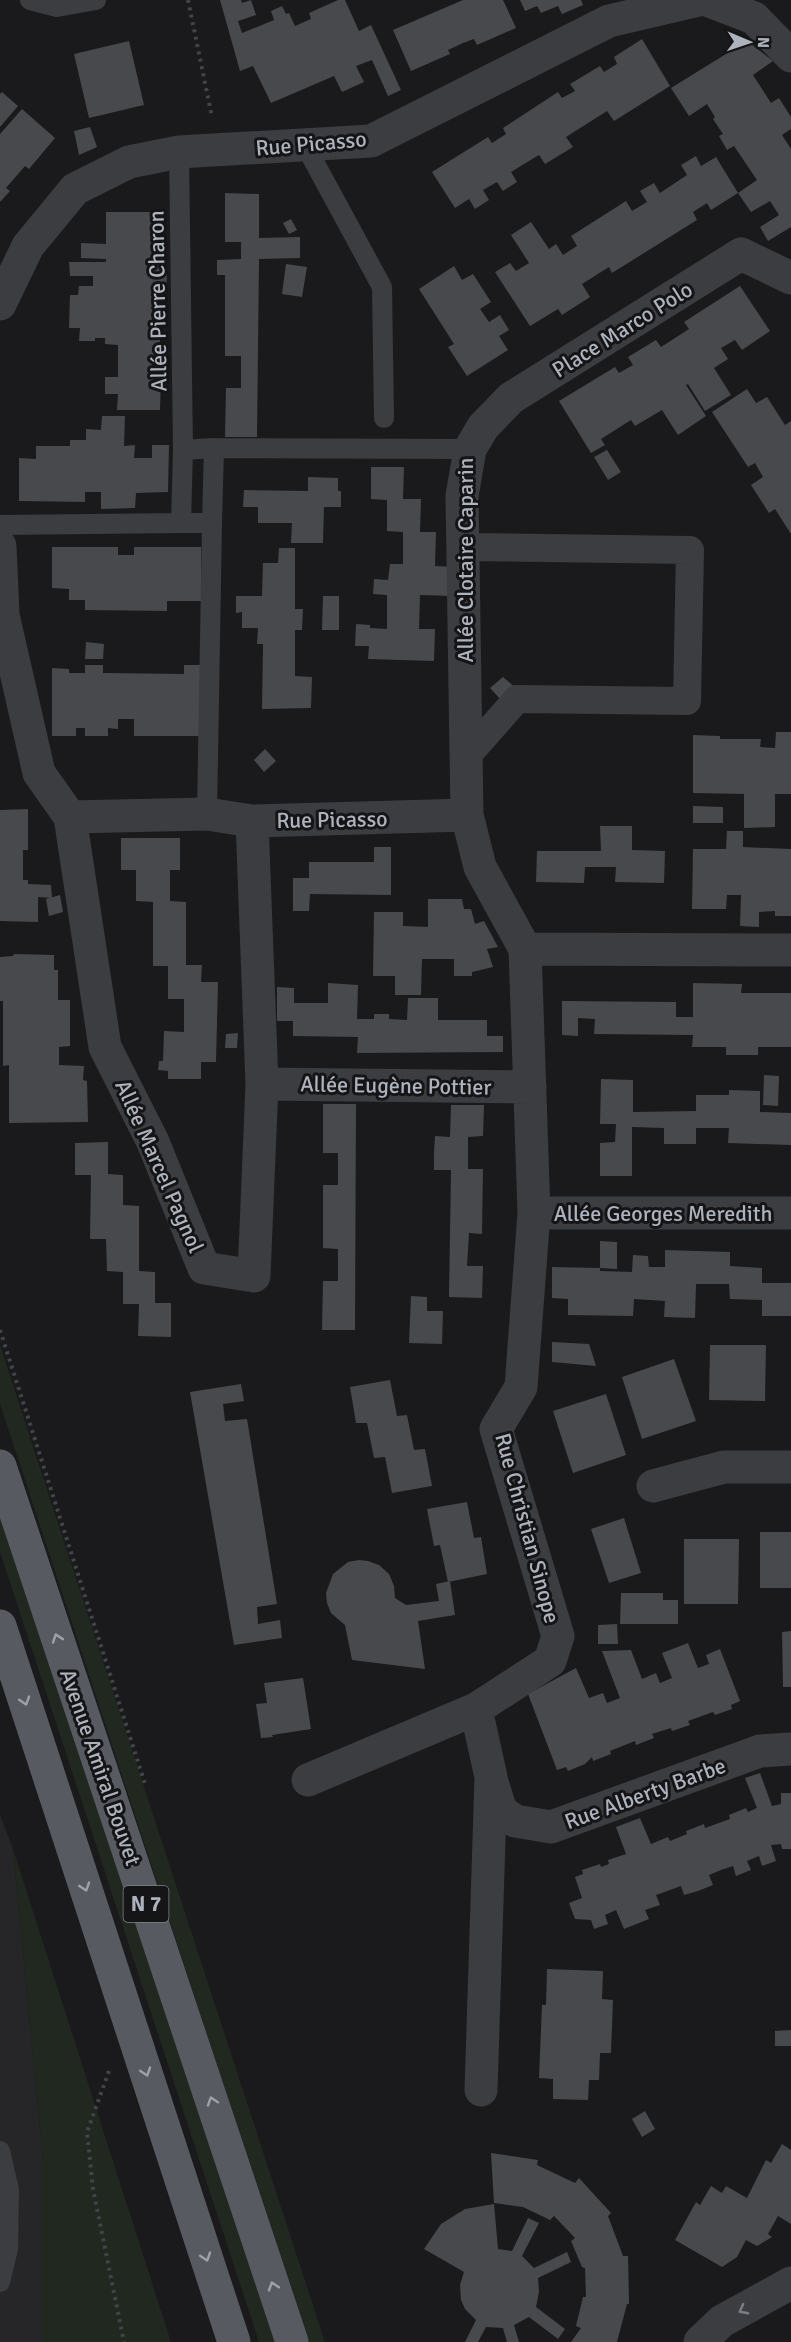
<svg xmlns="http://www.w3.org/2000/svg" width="791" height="2342" viewBox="0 0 791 2342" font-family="Signika,sans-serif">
<rect width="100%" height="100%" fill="#1a1a1c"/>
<path fill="#262629" d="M0,1815L13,1849L43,2160V2342H0Z"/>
<path fill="#202820" d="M0,1345L325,2342H308L0,1404Z
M0,1495L277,2342H259L0,1552Z
M13,1849L171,2342H43V2160Z"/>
<path fill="#47494c" d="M220,0H241L242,3L251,0L256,15L238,21L242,33L274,20L271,11L282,6L286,14L289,13L295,26L311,19L309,13L338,0H345L359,31L371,25L401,90L388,96L372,60L356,66L364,82L342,92L334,76L271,103L253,66L240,71Z
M463,0H503L516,28L477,45L474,39L463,43L448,50L450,54L411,71L393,30Z
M520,0H581L583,5L562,14L558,6L541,13L537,6L525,11Z
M642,39L670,86L614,121L607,111L566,137L573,147L545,164L539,155L511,172L517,182L503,191L497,182L483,190L489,200L475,209L469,199L455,208L432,172L488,137L492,143L506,134L503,128L558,92L562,98L575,91L570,84L600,66L604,72L617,64L614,57Z
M129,41L144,105L89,118L74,54Z
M747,41L773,61L753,75L771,103L779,98L791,117V129L782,135L791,149V227L768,241L760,227L779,215L770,201L751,212L738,193L757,180L734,146L727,150L719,136L723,134L713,119L715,117L707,104L689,116L671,88Z
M2,92L18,106L0,127V94Z
M22,109L55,138L29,169L25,166L6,188L10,191L0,202V134Z
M90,127L97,147L79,155L74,131Z
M696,156L701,166L716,157L738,193L711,210L707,203L693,212L697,220L612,273L609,267L582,284L590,297L562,315L558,309L530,326L495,272L510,263L516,271L529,263L511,235L531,222L549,249L556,244L563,255L577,246L571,236L626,201L632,211L647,202L640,191L654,183L660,193L687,175L681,165Z
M225,193L259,194V238L300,237V258L259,259L257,437H225L226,388H241V356H225V275H217V260L241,259V242H225Z
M106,212H161V245H153V261L161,262V272H167L166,295H153L152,327H160V360H152V377H161L160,410H117L118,394H105V377H118V345L105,344V338H95V341H79L80,328H69L70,295H78L79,286H93V276H70L69,262H106V259L81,258V243L106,244Z
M291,219L297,230L289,234L283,223Z
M286,264L307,267L302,297L282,294Z
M454,266L462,280L473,274L491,302L480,309L489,322L500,315L509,330L499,336L508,350L467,376L448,347L454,344L419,289Z
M740,286L770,331L742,350L735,340L721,348L728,359L714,368L731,395L705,411L688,384L686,385L706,416L678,435L662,410L635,426L631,420L601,439L605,445L591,453L559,401L615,367L619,373L633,365L628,357L656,340L661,347L689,329L684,322Z
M747,389L756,403L767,397L785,425L791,421V534L775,509L769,513L751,485L763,477L755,463L748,467L712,412Z
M102,416H125L124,446L135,445L134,458H152V445H169L168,492L136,493L135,508L101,509V492H85V502L19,501V458L36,459V446H70V440H86V429L101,430Z
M607,450L621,472L608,480L594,457Z
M371,467H404L403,499H421L420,532H436L435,566L454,567L453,596L420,595L419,629H435L434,661L368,659L369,646H355L356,624L370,625V628L387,629V595L373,594L374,579L388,580L390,564H403V532L387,531V500L371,499Z
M308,477L338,478V491H341V507H324L323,543H291L292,523H258V507H243L244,490L308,491Z
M52,547H118V555H134V547H201V601H167V611L85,610V600H69V589L52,588Z
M279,548H295V609H303L302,630H295V676L312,677L311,708L262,709L263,644H257L258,628H242V612L236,613V596H262L263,563H278Z
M323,596H339V630H322Z
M86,642L104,644L103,659H85Z
M85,665H103V673L184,674V665H202L201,736H134V719H118V729L108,728V736H85V728H76V736H52V668L69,669V673H85Z
M503,677L516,688L502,701L490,688Z
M776,732H791V794H775V827L744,828V794L693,793V735L720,736V739H761L760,747L775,748Z
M265,749L276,761L264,772L254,760Z
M693,806L723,807V823H693Z
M28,809V850H23V880H28V884L51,885L52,898L38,897V922L0,921V810Z
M600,826H632V850L665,851L664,883L615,882L616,867H585L584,883L536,882L537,851H601Z
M727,831H743V847L791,849V916H775V911L759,912V927L740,926L741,895H727L726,909H692L693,849H726Z
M121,838H180V870H170V901L186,902V965H202L201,982H218L216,1062H201V1079H168V1071L158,1070L159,1061H163L164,1031L184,1032V999H168V966H153V902L136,901V870H121Z
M374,847H391V895L310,894L309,911H293V878H309V862H374Z
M60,895L63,912L49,916L46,899Z
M428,899H462L464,909H471L475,924L484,921L498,947L487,949L493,967L472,972V976H454V959H422L421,995H395V976H373L374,912H403V926L428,927Z
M14,954L54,955V970H58V1000H70V1046L59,1047V1065L84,1066L83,1080L87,1081L88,1122L9,1123V1065L3,1066V1001H0V957L13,956Z
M328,983L358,985L357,1019H374V1014H389V1019L407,1020L408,998H438V1020H487V1036H503V1052L357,1053L358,1037L293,1036V1021H277V987L294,988V1003H328Z
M693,983L742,984L741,993H791V1047H758V1055H726V1047H692L693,1035L594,1034L595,1019L578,1018V1036L562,1035V1001L676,1002V1017H693Z
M238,1033L237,1048H225L226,1034Z
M764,1075L779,1076L778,1106L763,1105Z
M601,1079L633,1080V1112L696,1111V1095H729V1090L760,1091V1112L791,1113V1145L728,1143L729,1128H696V1144H664V1128L632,1127V1176H600V1143L615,1142L616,1124H600Z
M323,1104H356L355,1330H322L323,1281H338V1249L323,1248V1185H338V1153H323Z
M451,1105H484L483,1136L468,1137V1169H483L482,1234L469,1233L467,1266H483L482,1298L449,1297L451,1170H434V1153L435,1136L450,1137Z
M108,1142V1174L123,1175V1205L139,1206V1271L155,1272V1303H171V1337L138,1336L139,1304H123V1272L107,1271L106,1239H90L91,1175H75V1143Z
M600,1241L617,1242V1269L600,1268V1271L632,1272L633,1255L648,1256L649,1267H665V1250L730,1252V1266L762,1268V1283H791V1316H762V1300L730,1299L729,1284H696L695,1318L664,1317L665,1301L634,1299L633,1316L568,1315V1299L552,1298V1267L600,1268Z
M411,1296L427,1297V1311H443L442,1344L409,1343Z
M552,1342L589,1344L596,1366L552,1362Z
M710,1345H766L765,1401L709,1400Z
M674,1359L696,1421L642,1439L622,1377Z
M390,1380L397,1416L407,1415L414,1450L425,1449L432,1486L392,1493L385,1457L374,1458L367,1423H356L350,1387Z
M241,1384L244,1401L223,1404L225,1421L247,1419L277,1604L257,1607L258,1624L280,1620L282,1638L234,1645L190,1392Z
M606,1394L626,1455L573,1473L553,1411Z
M467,1502L474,1538L481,1537L487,1574L448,1582L440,1545L434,1546L427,1509Z
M624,1518L641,1573L609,1583L591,1529Z
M760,1532H791V1588H760Z
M684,1539H739L738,1604H684Z
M359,1560L368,1561L379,1565L389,1574L394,1586L395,1598L406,1605L439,1601L436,1584L450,1581L455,1615L418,1621L425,1669L352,1660L345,1625L331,1613L327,1603L326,1593L333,1574L348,1562Z
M621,1593H663V1600H678V1624H620Z
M617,1624L618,1644H598V1625Z
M791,1631V1687H783L782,1632Z
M688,1643L698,1668L709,1664L706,1655L720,1649L740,1701L731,1705L732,1709L715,1715L713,1712L688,1721L690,1725L672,1731L671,1728L652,1734L654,1738L636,1745L635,1741L610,1751L611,1754L593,1761L592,1757L585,1764L568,1771L566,1767L557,1770L528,1694L576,1668L589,1698L603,1693L607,1703L620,1698L602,1651L631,1650L642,1679L656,1673L660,1683L672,1678L662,1653Z
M303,1678L311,1729L272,1735L273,1737L261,1738L256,1704L267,1703L264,1683Z
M760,1773L772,1806L781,1804V1793H791V1849H782L781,1844L771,1845L776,1861L762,1866L759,1856L747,1861L751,1870L736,1876L733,1866L721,1870L709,1875L713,1885L698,1891L684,1895L681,1886L656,1895L660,1905L645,1910L649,1919L624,1929L616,1910L605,1915L608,1924L594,1929L591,1920L575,1919L569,1903L582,1898L575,1877L583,1874L582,1870L600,1864L601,1867L609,1864L608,1860L626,1854L616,1827L640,1818L651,1844L668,1837L670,1841L687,1834L686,1831L704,1824L705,1828L730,1819L729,1815L746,1808L748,1812L757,1808L745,1778Z
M547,1969L603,1971L602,1999L613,2000L611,2053H600L599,2080H589L588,2100L553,2099V2079L539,2078L542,2005H546Z
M791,2030V2046H775V2031Z
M645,2111L655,2129L642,2137L632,2119Z
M782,2144L791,2150V2224L778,2216L768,2234L772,2237L757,2246L746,2240L737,2257L722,2267L675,2240L696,2202L700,2205L711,2186L722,2193L726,2186L747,2198L766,2160L771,2163Z
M491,2153L538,2160L537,2165L575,2183L579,2178L611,2213L608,2216L623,2256H628L629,2304H627L617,2342H571L581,2328L576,2326L583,2297H586L585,2268L582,2267L571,2241L575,2238L554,2216L550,2220L523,2207L494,2203Z
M494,2204L498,2249L512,2251L528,2218L539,2223L522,2256L534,2268L567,2252L571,2262L538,2278L539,2292L536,2307L565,2329L558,2339L529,2317L514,2325L519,2342H507L503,2328L486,2327L478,2342H465L476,2320L465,2309L461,2300L460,2285L464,2272L424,2249L441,2224L465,2209Z"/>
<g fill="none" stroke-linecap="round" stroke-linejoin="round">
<path stroke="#414448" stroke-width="4" stroke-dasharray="3 4.5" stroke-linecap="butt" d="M188,0L212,117
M0,1330L146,1787
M109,2071L87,2132L93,2189L124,2342"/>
<path stroke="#3b3d41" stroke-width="20" d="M30,0L57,7L96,0
M305,145L382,287L384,418
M179,152L183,450
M214,448L212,523H181L183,450L214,448L470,449
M0,525L181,523
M207,814L212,523
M0,2151L9,2190L8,2249L0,2282"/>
<path stroke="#3b3d41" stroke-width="28" d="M463,547L690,550L687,701L517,699L466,757"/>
<path stroke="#3b3d41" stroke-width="33" d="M707,0L754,18L791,56
M0,304L28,246L75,189L129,162L179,152L371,141L609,21L699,0
M0,546L3,615L39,773L70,817L105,1047L153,1142L204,1268L254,1276L262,1084L252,821
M70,817L207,814L252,821L467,815
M525,949L791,950
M262,1084L530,1087
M534,1213H791
M653,1486L724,1467H791
M476,1709L491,1777L481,2090
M308,1780L476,1709L550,1661L558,1636L496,1429L521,1387L534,1213L525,949L480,867L467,815L462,496L470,449L483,427L511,398L741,254L791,278
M492,1782L501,1811L515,1821L551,1827L760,1751L791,1749
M700,2342L722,2321L791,2283"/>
<path stroke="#575a60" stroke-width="33" d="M0,1466L292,2342
M0,1626L234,2342"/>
</g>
<defs><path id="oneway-chevron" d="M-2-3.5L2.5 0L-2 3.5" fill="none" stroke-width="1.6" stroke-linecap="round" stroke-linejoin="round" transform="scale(1.5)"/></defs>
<g stroke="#9ca1aa">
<use href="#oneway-chevron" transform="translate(57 1638) rotate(-109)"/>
<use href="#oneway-chevron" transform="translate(25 1701) rotate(72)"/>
<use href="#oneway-chevron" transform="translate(85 1887) rotate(72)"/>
<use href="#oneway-chevron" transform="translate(146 2072) rotate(72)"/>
<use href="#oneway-chevron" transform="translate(212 2101) rotate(-108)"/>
<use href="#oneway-chevron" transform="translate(206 2257) rotate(72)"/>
<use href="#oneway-chevron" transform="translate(273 2286) rotate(-108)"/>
</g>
<use stroke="#7a7e85" href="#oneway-chevron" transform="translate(743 2310) rotate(152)"/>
<g text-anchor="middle" stroke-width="6" stroke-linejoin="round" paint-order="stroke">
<rect fill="#151517" stroke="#7f848a" stroke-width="1.5" x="123.5" y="1886" width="45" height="36" rx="4.5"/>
<g font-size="21" font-weight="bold" fill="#adb3bc">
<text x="146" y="1911">N 7</text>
</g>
<g font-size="22" fill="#adb3bc" stroke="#151517">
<text transform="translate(311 143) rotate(-5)" y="8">Rue Picasso</text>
<text transform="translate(157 301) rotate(-91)" y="8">Allée Pierre Charon</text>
<text transform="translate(622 329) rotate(-32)" y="8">Place Marco Polo</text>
<text transform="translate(465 560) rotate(-90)" y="8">Allée Clotaire Caparin</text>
<text transform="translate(332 819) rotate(-1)" y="8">Rue Picasso</text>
<text transform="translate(396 1085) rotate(1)" y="8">Allée Eugène Pottier</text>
<text transform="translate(160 1166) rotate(66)" y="8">Allée Marcel Pagnol</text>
<text x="663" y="1221">Allée Georges Meredith</text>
<text transform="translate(528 1528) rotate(75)" y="8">Rue Christian Sinope</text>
<text transform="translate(101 1767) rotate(71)" y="8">Avenue Amiral Bouvet</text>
<text transform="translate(645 1793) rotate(-20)" y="8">Rue Alberty Barbe</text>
</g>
</g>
<g transform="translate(749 42) rotate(92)" stroke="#151517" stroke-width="4.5" paint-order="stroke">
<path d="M0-4.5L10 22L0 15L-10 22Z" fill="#adb3bc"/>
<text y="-9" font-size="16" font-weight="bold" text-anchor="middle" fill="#adb3bc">N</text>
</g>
</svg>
